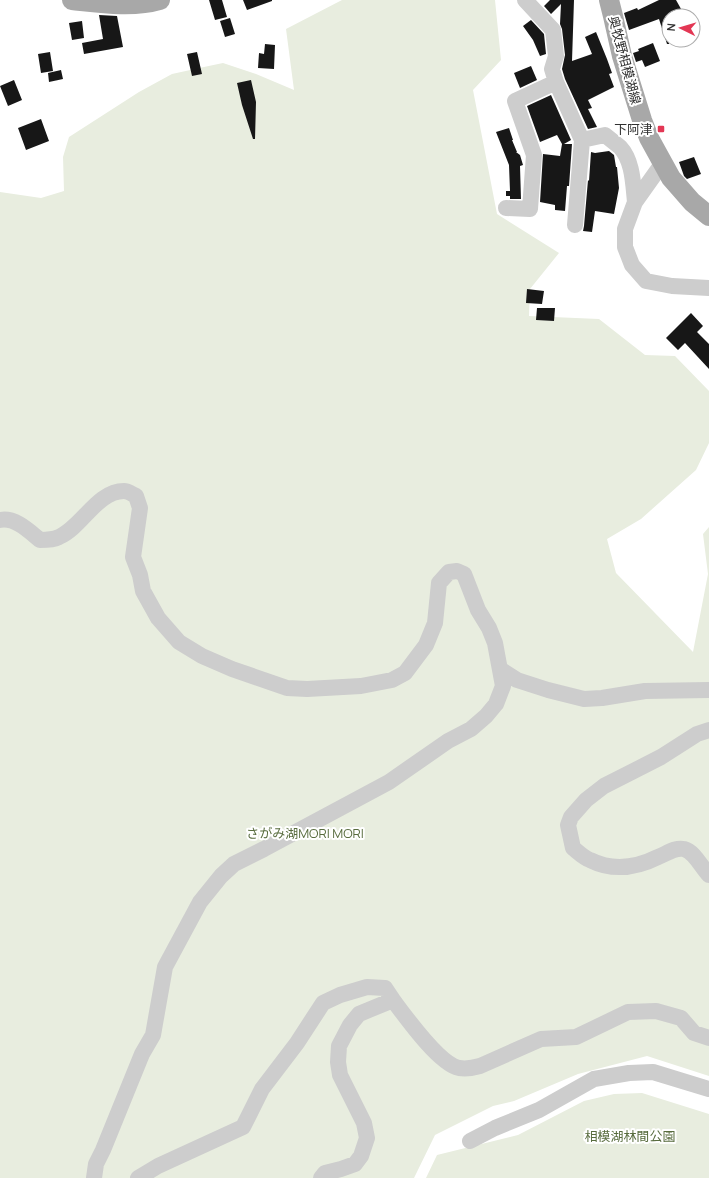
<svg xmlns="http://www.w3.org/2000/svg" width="709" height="1178" viewBox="0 0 709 1178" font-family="Manrope,'Noto Sans JP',sans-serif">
<rect width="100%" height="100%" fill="#fff"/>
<path fill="#e8eddf" d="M342,0H495L501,60L473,90L497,214L559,253L530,289L529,316L599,319L645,355L675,356L709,391V443L696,470L641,519L607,539L616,573L693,652L708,574L703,534L709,527V1076L647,1056L578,1074L514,1101L493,1106L435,1135L414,1178H0V192L41,198L64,191L63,157L69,137L139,92L172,74L204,67L223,63L256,74L294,90L286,29Z
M642,1093L709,1114V1178H426L437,1155L518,1135L584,1101L614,1094Z"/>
<path fill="#171717" d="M209,0H222L227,17L215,20Z
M243,0H272V1L247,10Z
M550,0H574L572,61L592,54L585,37L596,32L607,59L612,73L609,74L614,87L588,100L592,108L588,109L597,127L588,129L565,79L562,69L565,55L562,29L560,24L561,4L551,14L544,6Z
M659,0H676L685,16H669V44H667L659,19L629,30L624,13L637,8L638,10Z
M99,15L117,16L123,47L84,54L82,43L103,39Z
M230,18L235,34L225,37L220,21Z
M531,20L544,34L546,54L540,56L533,40L523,26Z
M82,21L84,38L72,40L69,23Z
M653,43L660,61L645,67L642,60L636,62L633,53L639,51L638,49Z
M265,44L275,45L274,69L258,68L259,53L264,54Z
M50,52L53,71L41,73L38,54Z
M197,52L202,74L192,76L187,54Z
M531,66L537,80L520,88L514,73Z
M61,70L63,79L49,82L48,73Z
M14,80L22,100L8,106L0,86Z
M251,80L256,102L255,139H253L242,105L237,83Z
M551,95L571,140L564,144H572L569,186H567L565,211L555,210V205L540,202L543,154L560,156L562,144L557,135L540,142L527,106Z
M41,119L49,141L26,150L18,128Z
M509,128L513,140H512L517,152H516L520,155L523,165L520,166L521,199H510V196H506V191H510L509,165L496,132Z
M609,151L614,155L616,167H617L619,188L614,214L595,211L592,232L583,231L584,226L588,180L589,181L591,152L595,153Z
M694,157L701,174L687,179L684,176L679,162Z
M527,289L544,291L542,304L526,303Z
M537,308H555L554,321L536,320Z
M691,313L703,326L697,332L709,344V369L685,343L678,350L666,338Z"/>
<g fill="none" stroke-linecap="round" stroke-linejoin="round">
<path stroke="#cdcdcd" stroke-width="16" d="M525,0L553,30L556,56L552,69L556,82L582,140L575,225
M582,140L605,135C610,139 615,143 620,147C633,161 633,184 635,202
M662,164L635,202L625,229V247L632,265L646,281L672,286L709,288
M506,208L530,209L534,155L515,101L556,82
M0,520C15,517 29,531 40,540C47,540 53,540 59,537C82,527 97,491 124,491C128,491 132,494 136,496L140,508L133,557L140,575L143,591L158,618L179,642L202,656L232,669L287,688L307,689L361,686L392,680L405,673L426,645L435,623L439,583L449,572L457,571L464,574L478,610L489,628L495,643L503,686L496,704L486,716L471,729L448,741L389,782L264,849L234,864L221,876L200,902L165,967L153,1035L142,1054L103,1150L96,1164L94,1178
M500,669L517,680L548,690L584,699L602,698L645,691L709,690
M709,730L697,734L661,757L604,786L586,800L571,817L568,825L573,848C578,852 584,858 590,860C612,871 636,868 658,857C666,854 675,847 684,849C695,852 701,867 709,875
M393,1000C405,1016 439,1064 459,1068C466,1069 473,1068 480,1066L541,1039L576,1037L628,1012L656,1011L681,1018L694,1033L709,1038
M470,1141L495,1128L539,1110L594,1079L629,1073L653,1072L709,1089
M138,1178L158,1166L243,1127L262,1089L297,1043L323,1003L340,995L367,987L385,988L393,1000L359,1014L350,1025L339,1046L338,1062L340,1075L364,1123L367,1138L361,1156L355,1164L341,1169L325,1173L321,1178"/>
<path stroke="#a8a8a8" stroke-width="20" d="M72,0C100,3 133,8 160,0
M609,0L613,16L622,56L642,120L649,138L671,178L692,202L709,216"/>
</g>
<rect fill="#e33754" stroke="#fff" stroke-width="1.5" x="657" y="125" width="8" height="8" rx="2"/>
<g text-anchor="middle" stroke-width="4" stroke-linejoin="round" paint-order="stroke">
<g font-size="13" fill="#303030" stroke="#fff">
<text transform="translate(625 60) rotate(75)" y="5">奥牧野相模湖線</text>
</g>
<g font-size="13" fill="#303030" stroke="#fff" text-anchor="end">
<text x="653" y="134">下阿津</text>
</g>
<g font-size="13" fill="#586c3e" stroke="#fff">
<text x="305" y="838">さがみ湖MORI MORI</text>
<text x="630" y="1141">相模湖林間公園</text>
</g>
</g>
<g transform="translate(681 28) rotate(275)"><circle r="19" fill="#ffffff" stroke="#acacac"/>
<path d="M0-3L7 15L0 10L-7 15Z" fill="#e33754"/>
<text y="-6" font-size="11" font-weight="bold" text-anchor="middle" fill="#303030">N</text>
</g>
</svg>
